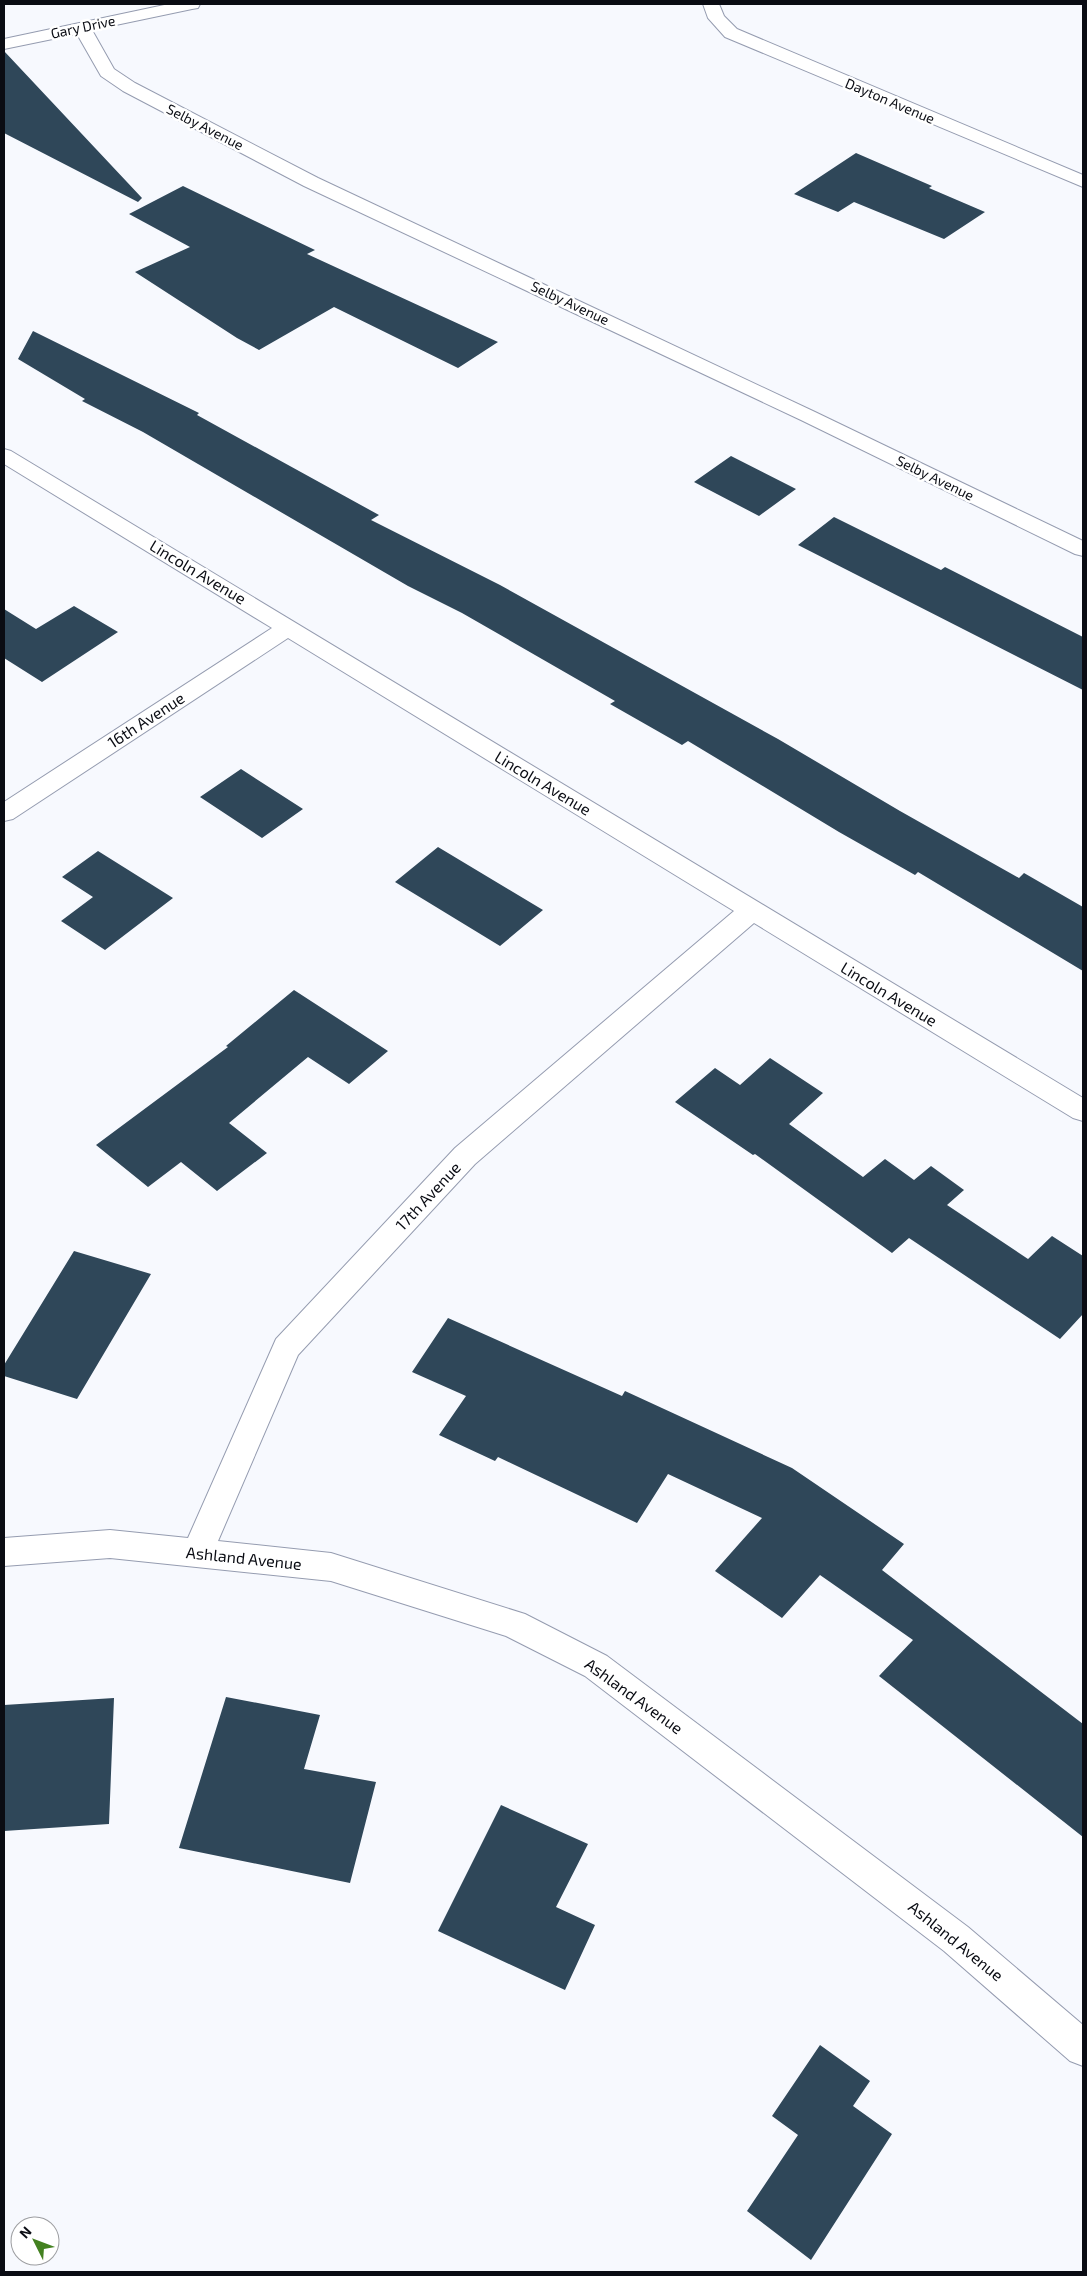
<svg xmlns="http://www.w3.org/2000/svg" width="1087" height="2276" viewBox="0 0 1087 2276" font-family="'Exo 2',sans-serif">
<rect width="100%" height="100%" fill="#f7f9fe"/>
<path fill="#2f4759" d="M4,51L142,198L138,202L4,133Z
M856,153L932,186L929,188L985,212L944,239L854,202L838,212L794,194Z
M183,186L315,250L307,254L498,342L458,368L334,307L259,350L237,338L135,272L190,247L129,214Z
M33,331L199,413L197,415L379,515L371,520L500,585L778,739L900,811L1019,878L1024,873L1083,907V971L918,872L915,875L839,832L688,741L682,745L610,704L615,701L462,613L408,586L143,432L82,401L85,399L18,359Z
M731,456L796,489L759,516L694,482Z
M834,517L941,570L945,567L1083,637V690L798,545Z
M74,606L118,632L42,682L4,658V609L36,629Z
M241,769L303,809L262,838L200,797Z
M438,847L543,910L500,946L395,882Z
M98,851L173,898L105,950L61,921L93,897L62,877Z
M294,990L388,1051L349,1084L308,1057L229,1123L267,1153L217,1191L181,1162L148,1187L96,1145L228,1047L226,1046Z
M770,1058L823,1093L789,1124L863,1177L885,1159L914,1180L931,1166L964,1190L947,1205L1028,1259L1052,1236L1083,1256V1314L1060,1339L909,1238L892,1253L755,1154L753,1155L675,1102L715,1068L740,1085Z
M74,1251L151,1274L77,1399L4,1376V1365Z
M448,1318L622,1396L625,1391L792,1468L904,1544L882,1570L1083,1724V1837L879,1676L913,1640L820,1575L782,1618L715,1571L762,1518L668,1474L637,1523L498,1457L495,1461L439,1435L466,1396L412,1372Z
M226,1697L320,1715L304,1769L376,1782L350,1883L179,1848Z
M114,1698L109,1824L4,1831V1705Z
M501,1805L588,1844L556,1907L595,1925L565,1990L438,1931Z
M820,2045L870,2081L853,2106L892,2134L811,2260L747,2211L798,2135L772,2116Z"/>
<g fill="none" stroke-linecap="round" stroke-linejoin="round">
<defs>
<path id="minor" d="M169,4H200L198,8L192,9L92,30L114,69L135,83L318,178L815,412L1083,541V556L1075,554L801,420L304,186L123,91L101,76L77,34L4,49V39Z
M703,4H719L724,16L737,29L1083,175V187L725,37L708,18Z
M4,449L11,451L1083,1098V1121L1073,1118L754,923L475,1164L298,1355L218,1541L331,1553L525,1614L607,1656L968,1927L1083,2025V2066L1070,2061L944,1951L585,1676L506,1636L331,1581L110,1558L4,1566V1538L110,1530L188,1538L276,1339L455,1148L734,911L288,638L13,819L4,821V802L272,628L4,464Z"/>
</defs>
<use href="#minor" stroke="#959cb0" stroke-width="2"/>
<use href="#minor" fill="#fff" fill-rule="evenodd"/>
</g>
<g text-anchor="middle" stroke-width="5" stroke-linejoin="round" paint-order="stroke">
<g font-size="14" fill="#0a0c13" stroke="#fff">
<text transform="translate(83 27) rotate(-12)" y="5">Gary Drive</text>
<text transform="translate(890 101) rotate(23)" y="5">Dayton Avenue</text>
<text transform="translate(205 127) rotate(27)" y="5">Selby Avenue</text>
<text transform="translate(570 303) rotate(25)" y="5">Selby Avenue</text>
<text transform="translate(935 478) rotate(26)" y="5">Selby Avenue</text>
</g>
<g font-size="16" fill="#0a0c13" stroke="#fff">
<text transform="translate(198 572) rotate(31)" y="6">Lincoln Avenue</text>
<text transform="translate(146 720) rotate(-33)" y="6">16th Avenue</text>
<text transform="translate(543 783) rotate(31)" y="6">Lincoln Avenue</text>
<text transform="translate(889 994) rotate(31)" y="6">Lincoln Avenue</text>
<text transform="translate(428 1196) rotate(-47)" y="6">17th Avenue</text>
<text transform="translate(244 1558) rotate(6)" y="6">Ashland Avenue</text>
<text transform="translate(634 1696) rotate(36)" y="6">Ashland Avenue</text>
<text transform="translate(956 1941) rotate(39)" y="6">Ashland Avenue</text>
</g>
</g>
<rect width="1087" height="2276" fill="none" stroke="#0a0c13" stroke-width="10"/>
<g transform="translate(35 2241) rotate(312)"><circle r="24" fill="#ffffff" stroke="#9d9ea1"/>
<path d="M0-4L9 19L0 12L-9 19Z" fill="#438120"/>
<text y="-8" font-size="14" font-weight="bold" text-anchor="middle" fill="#0a0c13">N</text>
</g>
</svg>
